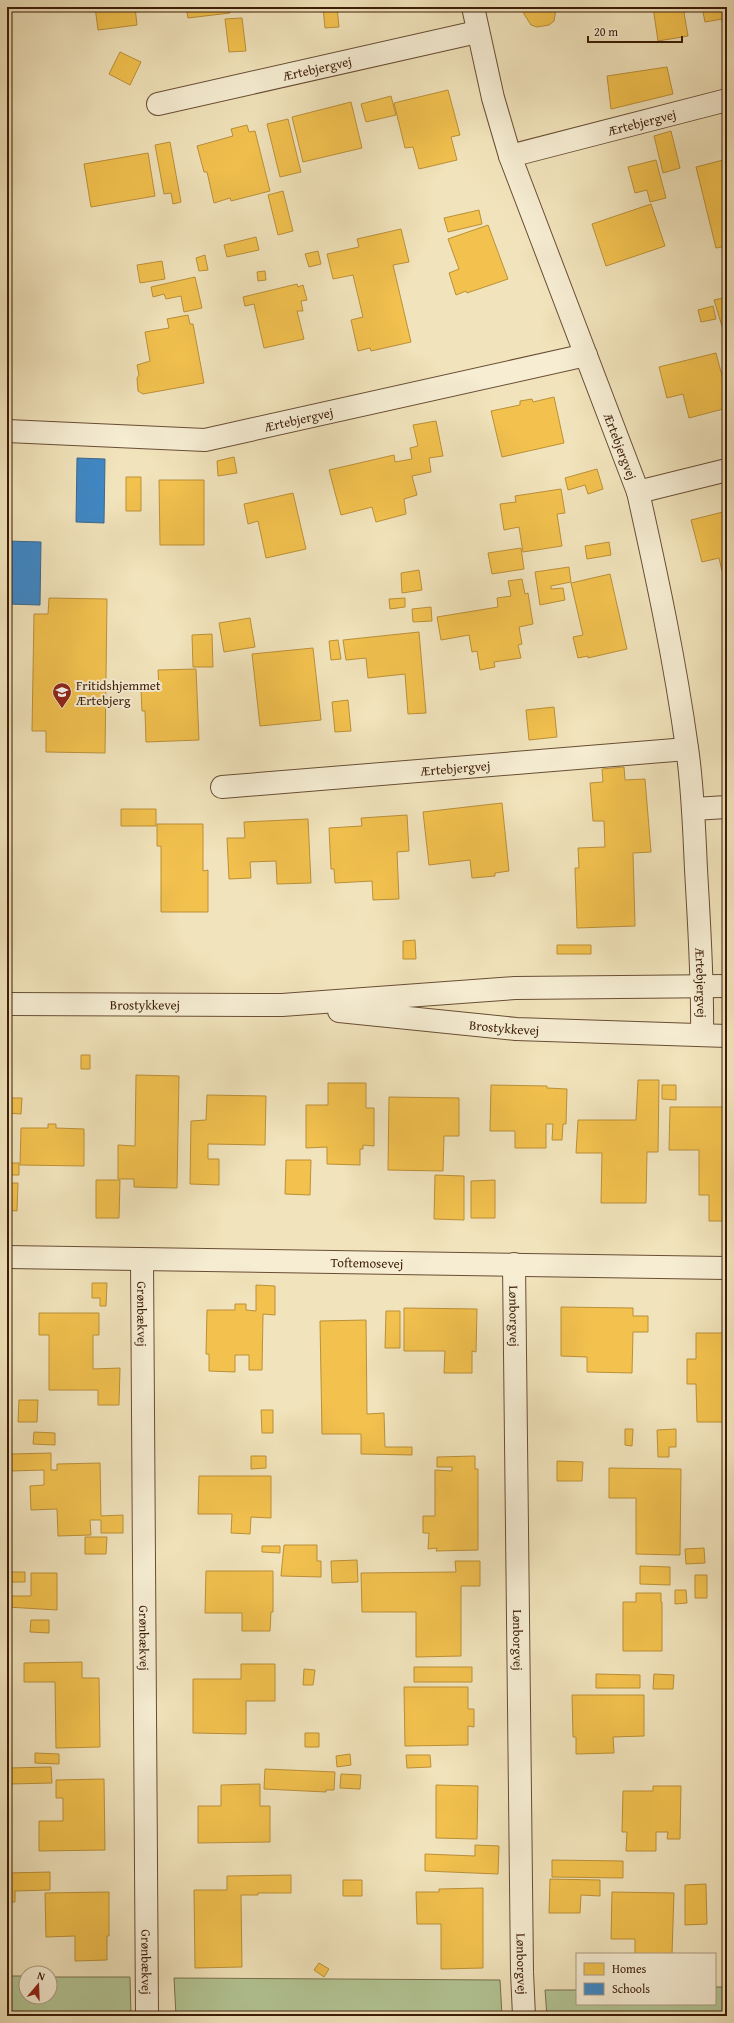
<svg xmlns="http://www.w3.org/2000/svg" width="734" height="2023" viewBox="0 0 734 2023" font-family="'Gentium Book Plus',serif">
<rect width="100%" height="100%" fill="#f1e3bb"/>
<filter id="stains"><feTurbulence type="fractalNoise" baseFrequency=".005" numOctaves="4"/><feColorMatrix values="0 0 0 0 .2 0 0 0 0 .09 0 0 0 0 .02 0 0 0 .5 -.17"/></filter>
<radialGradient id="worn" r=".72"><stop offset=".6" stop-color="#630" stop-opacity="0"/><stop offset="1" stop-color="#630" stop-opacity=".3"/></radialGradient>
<path fill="#b3c595" stroke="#78714e" d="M7,1976H26V1997H50V1977H130L131,2016H7Z
M174,1978L500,1980L502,2016H176Z
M715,1987H727V2016H547L545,1990H577V2004H715Z"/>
<path fill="#f2c14e" stroke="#bb9039" d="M95,7H135L137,25L98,30Z
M186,7H229L230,13L188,18Z
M323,7H337L339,27L325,28Z
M523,7H569L556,9L554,21L549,25L537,27L531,25L524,14Z
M653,7H683L688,36L658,41Z
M702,7H727V21L722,22V19L705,22Z
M242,18L246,51L229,52L225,19Z
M120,52L141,62L130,85L109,74Z
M667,67L673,94L611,109L607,76Z
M448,90L460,135L451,137L457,160L419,169L413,147L405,148L394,103Z
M391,96L396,115L366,122L361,104Z
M351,102L362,148L303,162L292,117Z
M288,119L301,172L280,177L267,124Z
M247,125L249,132L255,131L270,191L231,201L230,198L214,203L207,172H204L197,146L233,136L231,129Z
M671,131L680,168L663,173L654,136Z
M170,142L181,202L173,204L171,193L164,194L155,145Z
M148,153L155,196L91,207L84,164Z
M727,159V246L716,248L696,167Z
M656,160L666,198L650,202L647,190L635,193L628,167Z
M283,191L293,231L278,235L268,195Z
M651,204L665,246L606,266L592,224Z
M479,210L482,224L448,232L444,218Z
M488,225L508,279L467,293L466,291L456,295L449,273L459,269L448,239Z
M401,229L409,262L393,265L411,342L371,351L370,348L358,351L351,320L363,317L353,275L333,279L327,254L359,247L357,239Z
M256,237L259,250L227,257L224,245Z
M318,251L321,264L309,267L305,254Z
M205,255L208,270L199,271L196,258Z
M162,261L165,279L140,283L137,265Z
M265,271L266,280L258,281L257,272Z
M195,277L202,308L184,312L181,296L166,299L164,294L153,297L151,287Z
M297,284L298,287L303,285L307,300L301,301L303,311H297L304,339L264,348L254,304L245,306L243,297Z
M727,297V336H725L714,300Z
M713,306L716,319L701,322L698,310Z
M188,315L190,324H193L204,383L143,394L138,391L137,378L139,375L137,365L150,361L145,332L169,328L167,319Z
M716,353L727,395V408L689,418L683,394L667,398L659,367Z
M554,397L564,443L502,457L491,411L520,405V401L532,399L533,402Z
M436,421L443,456L429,458L431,472L412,476L417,495L404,499L406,514L376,522L372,507L341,515L329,470L394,455L395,462L412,459L410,448L418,446L413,425Z
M234,457L237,473L218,476L217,461Z
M597,469L603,489L588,494L585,485L568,490L565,478Z
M126,477H141V511H126Z
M159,480H204V545H160Z
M561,489L565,513L557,514L562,546L523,552L519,527L504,530L500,504L516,502L515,496Z
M293,493L306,549L266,558L258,521L248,524L244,504Z
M727,511V570L722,571L719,558L702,562L691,520Z
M609,542L611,555L587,559L585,546Z
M521,548L524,569L492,574L488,553Z
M569,567L571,582L551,586V589L563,588L565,600L540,605L535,572Z
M419,570L422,590L402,593L401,573Z
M610,574L627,649L588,658V656L578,658L573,637L583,635L571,583Z
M522,579L525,594L528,593L533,624L519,627L522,644L518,645L521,658L494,662L495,667L480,670L477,651L472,652L469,635L441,640L437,617L498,607L497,598L511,596L508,581Z
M49,598L107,599L105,753L46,752V731H32L34,614H48Z
M405,598V607L390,609L389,599Z
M431,607L432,621L413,622L412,609Z
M250,618L255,647L224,652L219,623Z
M419,632L426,713L408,714L405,674L368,678L366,658L346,660L343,640Z
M212,634L213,667H193L192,635Z
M338,640L341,659L331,660L329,641Z
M313,648L321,720L260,726L252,654Z
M196,669L199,740L146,742L145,711H142L141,690L159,688L158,670Z
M348,700L351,731L335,732L332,702Z
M554,707L557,737L529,740L526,710Z
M624,767L625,780L645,779L651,852L633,853L635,926L577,928L575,868H579L578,848L605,847L604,821H593L590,783L603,782L602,769Z
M502,803L509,871L495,873V876L472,878L470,860L429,865L423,812Z
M121,809H156V826H121Z
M407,815L409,851L397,852L399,899L373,900L372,881L335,883L334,869H331L329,828L362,826L361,818Z
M308,819L311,883L277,884L276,861L250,862L251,878L229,879L227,838H245L244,822Z
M157,824H203V871L208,870V912H161V846H157Z
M415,940L416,959H403V941Z
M557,945H591V954H557Z
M81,1055H90V1069H81Z
M136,1075L179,1076L177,1188L134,1187V1179H118V1145L135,1146Z
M638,1080H659L658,1152H647L646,1203H601L602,1153H576L578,1120H636Z
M328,1083H366V1108H374V1146L363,1145V1149H360V1165L327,1164V1147L306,1148V1105H328Z
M491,1085L547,1086V1088L567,1089L566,1124H563L562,1140H552L553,1124H546V1148H515V1131H490Z
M662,1085H676V1100L662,1099Z
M207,1095L266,1096L265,1145L208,1144V1159H219V1185L190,1184L191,1121L206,1120Z
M389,1097L459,1098V1136H444L443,1171L388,1170Z
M7,1098H22L21,1114L7,1113Z
M670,1107H727V1221H709V1195H699V1150H669Z
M48,1124H56V1128L84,1129V1166L20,1165L21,1128H48Z
M286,1160H311L310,1195L285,1194Z
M7,1163H19V1175H7Z
M435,1175L464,1176V1220L434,1219Z
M96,1180H120L119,1218H96Z
M495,1180V1218H471V1181Z
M7,1183H18L17,1211L7,1210Z
M92,1283H107L106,1306H100V1298H92Z
M7,1284H9V1309H7Z
M256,1285L275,1286V1315L263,1314L262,1370H249V1355H235V1372L209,1371V1354H206L207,1310H235V1304H246V1310L256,1311Z
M561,1307L633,1308V1316H648V1332H633L632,1373L587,1372V1357L561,1356Z
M404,1308L477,1309L476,1352L472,1351V1373H444L445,1351H404Z
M386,1311H400V1348H385Z
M39,1313H99V1335H93V1369L120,1368L119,1405H98V1390H49V1335H39Z
M366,1320L367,1414L384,1413L385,1447H412V1455L361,1454V1434H322L320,1321Z
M696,1333H727V1422H697L696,1384H687V1359H696Z
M19,1400H38L37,1422H18Z
M261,1410H273V1433H262Z
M625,1429H633L632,1446L625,1445Z
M676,1429V1447H669V1457H658L657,1430Z
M34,1432L55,1433V1445L33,1444Z
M51,1453V1470H57V1464L100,1463L101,1516L123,1515V1533H101V1520H90L91,1535L58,1536L57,1509L31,1510L30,1486L44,1485V1470L11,1471V1454Z
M251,1456H266V1468L251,1469Z
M475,1456V1469H478V1550L436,1551L437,1548L428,1549L429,1533H423V1516H435V1470L452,1471V1467H437V1457Z
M557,1461L583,1462L582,1481H557Z
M609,1468L681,1469L680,1555L636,1554V1498H609Z
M199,1476H271V1518L251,1517L250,1534L231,1533L232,1514H198Z
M85,1537H107L106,1554H85Z
M284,1545H317V1561H321V1577L281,1576Z
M262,1546H280V1553L262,1552Z
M704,1548L705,1563L686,1564L685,1549Z
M357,1560L358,1582L332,1583L331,1561Z
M455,1561H480V1586H461V1656L416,1657V1612H362L361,1573L456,1572Z
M640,1566L670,1567V1585L640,1584Z
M206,1571H273V1612H271L270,1631H242V1613H205Z
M7,1572H25V1582H7Z
M31,1573H57V1610L7,1607V1596H31Z
M695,1575H707V1598H695Z
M675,1590H686L687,1603L675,1604Z
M636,1593H661V1602H662V1651H623V1602H636Z
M31,1620H49V1633L30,1632Z
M82,1662V1678H99L100,1747L56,1748L55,1682H24V1663Z
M241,1664H275V1701H246V1734L193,1733V1679H241Z
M414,1667H472V1682H414Z
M304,1669L315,1670L313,1685H303Z
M596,1674L640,1675V1688H596Z
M654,1674L674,1675L673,1689H653Z
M404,1687H468V1709H474V1727L468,1726V1745L405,1746Z
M572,1695H644V1736L613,1737L614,1753L576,1754V1737H573Z
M305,1733H319V1747H305Z
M35,1753L59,1754V1764L35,1763Z
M350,1754L351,1765L337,1767L336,1756Z
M406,1755H430L431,1767L407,1768Z
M51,1767L52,1783L10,1784L9,1768Z
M265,1769L335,1772L334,1790H326V1792L264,1789Z
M341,1774L361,1775L360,1789L340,1788Z
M104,1779L105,1850L39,1851V1821H63V1798H56V1780Z
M260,1784V1806H270V1842L198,1843V1806H221V1785Z
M436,1785L478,1786L477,1839L436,1838Z
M653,1786H681L680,1839H667L668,1832H656V1851H626L627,1832H622L623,1791H653Z
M475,1845L499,1846L498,1874L425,1871V1854L475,1856Z
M552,1860L623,1861V1878L552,1877Z
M50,1872V1890L15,1891V1902H7V1873Z
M291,1875V1893H258V1895H241L242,1967L195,1968L194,1890H227V1876Z
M550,1879L600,1880V1896L581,1895L580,1913H549Z
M343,1880H362V1896H343Z
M706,1884L707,1924L685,1925V1885Z
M483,1888V1968L441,1969V1924H417L416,1892H439V1889Z
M109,1892V1936H107V1960L75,1961V1936L46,1937L45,1893Z
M612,1892L674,1893L672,1954H635V1939H611Z
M319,1963L329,1969L324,1977L314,1970Z"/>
<path fill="#3f88c5" stroke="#3e688c" d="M77,458L105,459L104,523L76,522Z
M7,541L41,542L40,605L7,604Z"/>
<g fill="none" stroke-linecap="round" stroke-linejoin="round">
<defs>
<g id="minor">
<path id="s1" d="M473,7L493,98L510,156L638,492C657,577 675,661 687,748C693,788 694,828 696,869C699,924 703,980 702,1035"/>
<path id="s2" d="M158,104L477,32"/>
<path id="s3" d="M510,156L727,100"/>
<path id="s4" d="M7,431L205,440L586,355"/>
<path d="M638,492L727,470"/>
<path id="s5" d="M222,787L687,749"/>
<path d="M693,809L727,807"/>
<path id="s6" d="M7,1004L282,1005L515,988L727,986"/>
<path id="s7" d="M339,1011L516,1029L727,1036"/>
<path id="s8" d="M7,1257L727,1268"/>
<path id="s9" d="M142,1260L147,2016"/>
<path id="s10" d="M514,1264L522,1972L524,2016"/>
</g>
</defs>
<use href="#minor" stroke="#694e34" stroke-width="24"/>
<use href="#minor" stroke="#f6edd3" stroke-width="22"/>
</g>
<defs>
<symbol id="school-pin" viewBox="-11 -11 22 30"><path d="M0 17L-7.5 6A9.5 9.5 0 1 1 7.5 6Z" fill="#8f2418" stroke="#f6edd3"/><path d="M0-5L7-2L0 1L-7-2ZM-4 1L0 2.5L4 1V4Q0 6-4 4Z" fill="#fff"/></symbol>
</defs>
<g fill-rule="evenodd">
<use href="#school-pin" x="51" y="681" width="22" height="30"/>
</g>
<g text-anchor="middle" stroke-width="4" stroke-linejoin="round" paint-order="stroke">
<g font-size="13" fill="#3c1d07" stroke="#f6edd3">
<text dy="5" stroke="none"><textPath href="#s2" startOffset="163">Ærtebjergvej</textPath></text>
<text dy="5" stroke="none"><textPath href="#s3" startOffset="136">Ærtebjergvej</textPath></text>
<text dy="5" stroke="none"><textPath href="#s4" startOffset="294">Ærtebjergvej</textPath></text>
<text dy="5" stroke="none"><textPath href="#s1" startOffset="464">Ærtebjergvej</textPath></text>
<text dy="5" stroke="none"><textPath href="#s5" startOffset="234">Ærtebjergvej</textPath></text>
<text dy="5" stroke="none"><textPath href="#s1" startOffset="1009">Ærtebjergvej</textPath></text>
<text dy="5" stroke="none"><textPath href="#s6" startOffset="138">Brostykkevej</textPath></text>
<text dy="5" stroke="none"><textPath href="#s7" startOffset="166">Brostykkevej</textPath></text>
<text dy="5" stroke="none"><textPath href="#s8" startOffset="360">Toftemosevej</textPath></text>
<text dy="5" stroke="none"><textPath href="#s9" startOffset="54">Grønbækvej</textPath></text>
<text dy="5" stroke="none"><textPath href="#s10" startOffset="52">Lønborgvej</textPath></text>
<text dy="5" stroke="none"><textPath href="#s9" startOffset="378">Grønbækvej</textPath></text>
<text dy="5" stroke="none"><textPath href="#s10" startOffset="376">Lønborgvej</textPath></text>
<text dy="5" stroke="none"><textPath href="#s9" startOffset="702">Grønbækvej</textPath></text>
<text dy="5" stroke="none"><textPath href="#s10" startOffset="700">Lønborgvej</textPath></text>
</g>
<g font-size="13" fill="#3c1d07" stroke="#f6edd3" text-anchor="start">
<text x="76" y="690">Fritidshjemmet<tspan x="76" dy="15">Ærtebjerg</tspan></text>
</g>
</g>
<rect width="734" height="2023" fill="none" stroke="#f1e3bb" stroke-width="24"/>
<rect x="8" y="8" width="718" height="2007" fill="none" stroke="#3c1d07" stroke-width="2"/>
<rect x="12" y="12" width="710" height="1999" fill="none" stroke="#3c1d07"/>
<rect x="576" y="1953" width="140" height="52" fill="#f6edd3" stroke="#ac9a81"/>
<rect x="584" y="1963" width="20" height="12" fill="#f2c14e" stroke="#ac9a81"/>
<text x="612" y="1973" font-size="12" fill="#3c1d07">Homes</text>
<rect x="584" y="1983" width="20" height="12" fill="#3f88c5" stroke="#ac9a81"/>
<text x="612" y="1993" font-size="12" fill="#3c1d07">Schools</text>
<g transform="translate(38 1985) rotate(19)"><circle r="19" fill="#f6edd3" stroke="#ac9a81"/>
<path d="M0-3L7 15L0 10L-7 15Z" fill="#8f2418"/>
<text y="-6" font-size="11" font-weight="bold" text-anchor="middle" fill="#3c1d07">N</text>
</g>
<path d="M588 36v6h94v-6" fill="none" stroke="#3c1d07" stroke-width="2"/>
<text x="594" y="36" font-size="12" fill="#3c1d07" stroke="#f6edd3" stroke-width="3" paint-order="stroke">20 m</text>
<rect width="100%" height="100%" filter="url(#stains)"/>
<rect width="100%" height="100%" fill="url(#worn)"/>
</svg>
